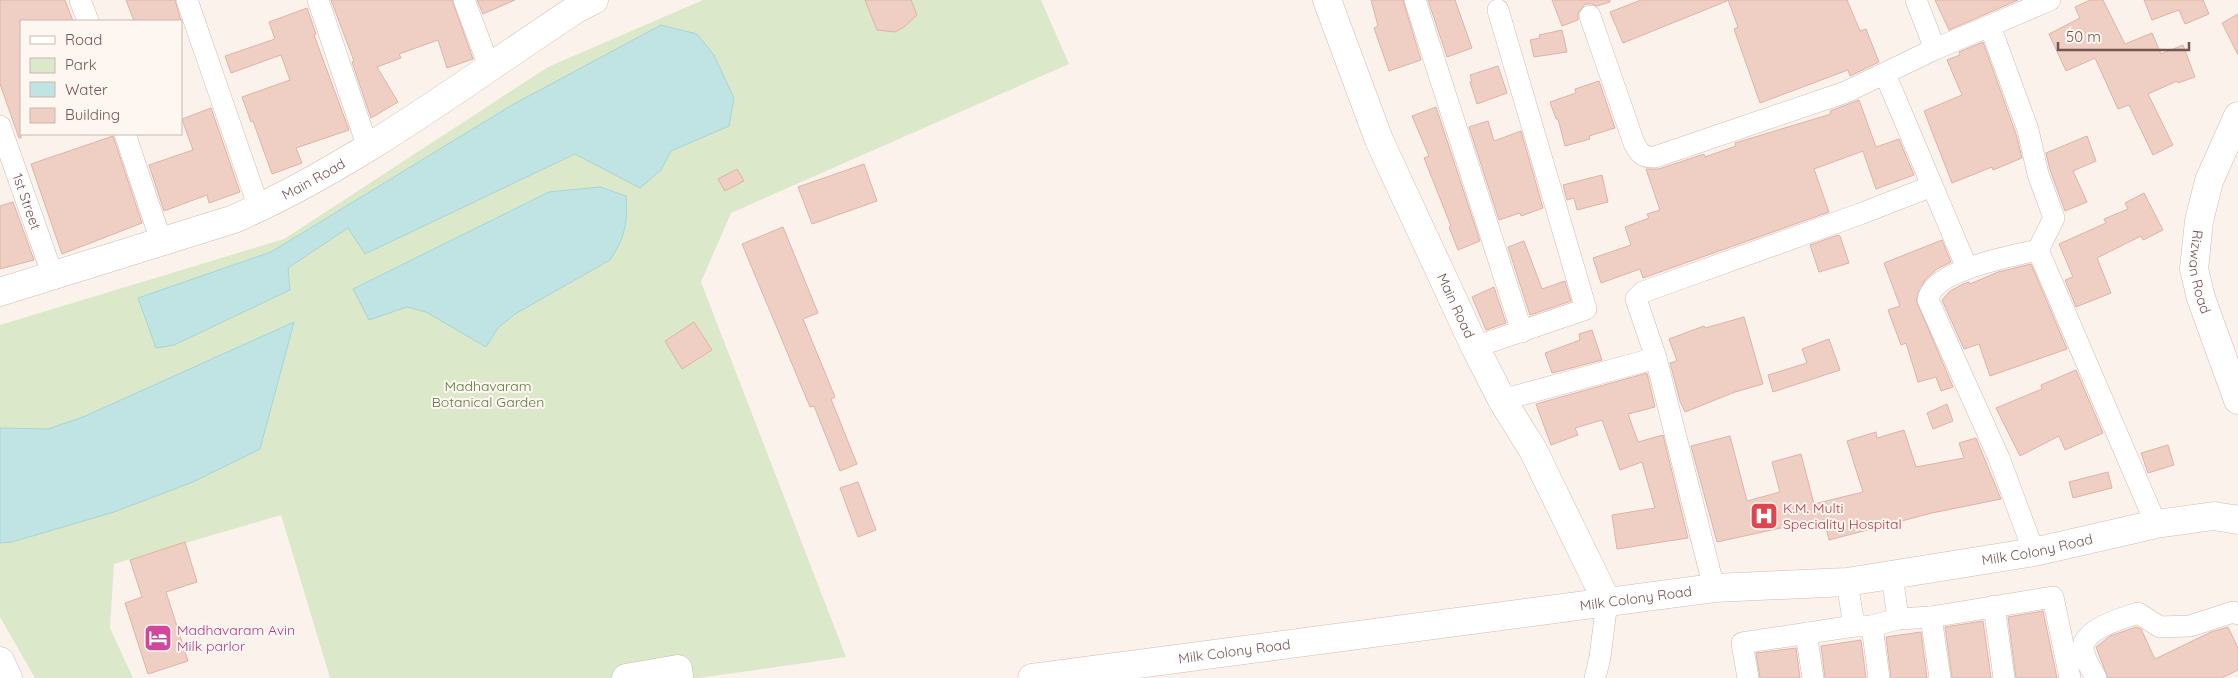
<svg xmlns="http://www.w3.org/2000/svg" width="2238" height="678" viewBox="0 0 2238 678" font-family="Quicksand,sans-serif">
<rect width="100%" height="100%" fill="#fbf2eb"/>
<path fill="#dbe9ca" d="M703,0H1041L1069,64L731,213L701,282L846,657L699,678H330L281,515L114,564L110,628L133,678H35L0,617V325L284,239L548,67Z"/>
<path fill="#c0e4e4" stroke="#a7d5d5" d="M661,25L697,34L714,55L734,98L729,126L671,151L661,170L640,188L575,154L365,254L348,228L288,268L290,290L174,345L156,348L138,298L271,252L512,105Z
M600,187L626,196C628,222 625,238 610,260L515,314L498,328L486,347L426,312L407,307L369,320L353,289L549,192Z
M294,322L260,449L193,482L114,512L12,542L0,543V428L48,429L83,417Z"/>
<path fill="#efcec4" stroke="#e1b2a6" d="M0,0H65L73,21H21V138H19L0,84Z
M126,0H175L181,21H134Z
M331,0H452L473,59L447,68L438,40L399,54L401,58L377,67L398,102L371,118L352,62L354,61Z
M477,0H515L483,14Z
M865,0H911L917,15L904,27L895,32L877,30Z
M1371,0H1403L1421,60L1389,71L1374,28L1378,26Z
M1428,0H1455L1472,48L1447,57Z
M1552,0H1610V2L1597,6L1592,4H1585L1578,13V20L1562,26Z
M1641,0H1727V1L1623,43L1610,12Z
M1728,0H1847L1860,31L1866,29L1879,62L1850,76L1848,70L1760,103L1734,29L1738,27Z
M1935,0H2018L1949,30Z
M2090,0H2103L2125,44L2152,33L2161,54L2183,45L2195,77L2178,83L2177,81L2148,94L2173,145L2153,155L2129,105L2118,109L2095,58L2066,71L2049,34L2080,18L2075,7Z
M2144,0H2203L2209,14L2185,24L2179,10L2152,20Z
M307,8L316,34L314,35L349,130L296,148L302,163L272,174L253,121L251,122L242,97L290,80L281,55L231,73L225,56L275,39L269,22Z
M2238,14V55L2222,23Z
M1562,30L1567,52L1534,57L1530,40L1540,38L1539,35Z
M1983,42L2016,134L2022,158L1993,170L1992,167L1952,183L1924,111L1962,95L1947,60L1960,55L1959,52Z
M1498,66L1507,93L1477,104L1470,82H1472L1470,75Z
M1599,81L1615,128L1589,136L1590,139L1565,146L1558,119H1556L1550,102L1576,93L1575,89Z
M1859,100L1876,147L1899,139L1914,175L1876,189L1863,151L1814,169L1829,212L1643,278L1640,269L1601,283L1593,258L1631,245L1625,227L1649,218L1647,214L1660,210L1646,169H1659L1704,154L1705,157L1736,146L1735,143L1831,114L1830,111Z
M1436,107L1480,241L1458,250L1449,227L1451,226L1424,158L1429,156L1412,116Z
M211,108L240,192L209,203L207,195L164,211L149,165L193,150L182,119Z
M1488,121L1494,141L1521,131L1543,208L1521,216L1520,213L1499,220L1469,127Z
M113,136L142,223L62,254L31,164Z
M2087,136L2096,161L2073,171L2087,202L2065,211L2050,170L2046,153Z
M864,164L877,201L812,224L798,187Z
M737,169L744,181L725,191L718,179Z
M1602,175L1608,202L1577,210L1574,198L1567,200L1563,185Z
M2144,193L2163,230L2143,240L2141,236L2097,258L2111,293L2076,307L2065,280L2073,277L2059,244L2106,223L2104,219L2128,209L2125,203Z
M13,202L34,260L0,269V206Z
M783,227L818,313L803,319L835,397L831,399L857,464L840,471L814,406L810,407L742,244Z
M1838,235L1840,236L1849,263L1819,272L1810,245Z
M1942,240L1951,262L1937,269L1925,280L1916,300L1953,387L1941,391L1936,377L1918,382L1906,343L1901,345L1888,310L1900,306L1884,263Z
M1524,241L1542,289L1565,281L1571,301L1530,315L1508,247Z
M2031,264L2067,349L1990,376L1979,344L1964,349L1942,300L1950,291L1963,284L1969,282L1970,284L1998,272Z
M1494,287L1506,323L1486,330L1472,297Z
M1744,317L1763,384L1735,392L1685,412L1680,401L1670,363L1677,361L1669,339L1704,326L1705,328Z
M694,322L712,350L682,369L665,341Z
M1592,330L1602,360L1552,373L1545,353L1580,340L1579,334Z
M1829,339L1840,370L1773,392L1768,375L1807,363L1802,349Z
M2076,370L2103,433L2065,450L2059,436L2020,456L1996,408L2042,389L2041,385Z
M1647,373L1655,407L1628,414L1638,442L1663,435L1688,538L1617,549L1612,515L1655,508L1642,462L1620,470L1602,420L1575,428L1578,435L1551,445L1536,404Z
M1947,404L1953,421L1933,429L1927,413Z
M1904,430L1916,467L1964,458L1959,443L1976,438L2001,499L1932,513L1829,540L1824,520L1791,529L1790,526L1717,542L1691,446L1730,436L1747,501L1780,492L1772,462L1801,454L1814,504L1863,492L1847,441L1876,432L1877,438Z
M2168,445L2174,465L2148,473L2141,453Z
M2108,472L2112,488L2073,498L2069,482Z
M858,482L876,530L858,537L840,488Z
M185,542L197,582L166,592L188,661L148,674L125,603L142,597L130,560Z
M2043,611L2057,678H2016L2008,617Z
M1983,621L1991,678H1952L1945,627Z
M2136,627L2141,629L2155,659L2211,632L2228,627L2238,648V670L2222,678H2108L2096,647L2110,636Z
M1921,632L1927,678H1891L1886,637Z
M1861,640L1866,678H1825L1821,646Z
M1796,648L1800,678H1760L1756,653Z"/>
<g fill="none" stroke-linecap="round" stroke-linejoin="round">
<defs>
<g id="street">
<path d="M80,0L88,21"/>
<path d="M187,0L259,208"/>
<path d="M318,0L368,148"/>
<path d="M464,0L489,66"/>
<path d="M1415,0L1522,332"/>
<path d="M1916,0L1935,49"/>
<path d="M1590,16L1634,143C1639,153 1643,158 1655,157L1846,92L1935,49L2050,0"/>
<path d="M1990,26L2028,130L2038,174L2054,218L2038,250L2156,524"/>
<path d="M1885,74L1967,268"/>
<path id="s1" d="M0,126L53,276"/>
<path d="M125,134L161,241"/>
<path d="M1475,347L1586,309L1498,10"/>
<path d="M1502,400L1656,358"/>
<path d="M2034,552L1999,458L1928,300C1932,270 2012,256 2038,250"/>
<path d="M1892,574L1898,619"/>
<path d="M1847,582L1854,626"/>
<path d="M1714,588L1656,358L1636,299L1643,292L1860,214L1932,186"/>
<path d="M1994,606L2004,678"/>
<path d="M1931,617L1940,678"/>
<path d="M1872,626L1879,678"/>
<path d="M1806,633L1813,678"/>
<path d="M1595,678L1600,657L1607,602"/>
<path d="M1748,678L1742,643L1854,626H1872L1898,619L1931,617L2053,597L2070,678"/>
<path d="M2096,678C2092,670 2083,657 2083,648C2084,629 2122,618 2138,613L2160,627L2190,626L2233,612L2238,614"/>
</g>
<g id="secondary">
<path id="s2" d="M1327,0L1379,140L1475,347L1502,400L1533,450L1607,602"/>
<path id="s3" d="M2238,116L2209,181L2199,221L2194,269L2201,298L2238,400"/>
<path id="s4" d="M0,292L234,219C357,165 464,83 576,9L594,0"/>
<path d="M0,661L8,678"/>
<path d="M626,678L678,669L679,678"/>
<path id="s5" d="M1032,678L1714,588L1847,582L2034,552L2156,524L2214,516L2238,520"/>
</g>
</defs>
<use href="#street" stroke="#cfbbb3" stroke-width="22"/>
<use href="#secondary" stroke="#d2bab1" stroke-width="29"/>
<use href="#street" stroke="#fff" stroke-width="21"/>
<use href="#secondary" stroke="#fff" stroke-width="28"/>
</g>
<defs>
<symbol id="hospital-square" viewBox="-11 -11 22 22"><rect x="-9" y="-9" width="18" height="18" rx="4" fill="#e0444e" stroke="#fef7f1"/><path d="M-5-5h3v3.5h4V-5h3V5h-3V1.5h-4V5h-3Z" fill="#fff"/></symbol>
<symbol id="hotel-square" viewBox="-11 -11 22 22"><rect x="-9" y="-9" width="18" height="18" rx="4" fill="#d1479c" stroke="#fef7f1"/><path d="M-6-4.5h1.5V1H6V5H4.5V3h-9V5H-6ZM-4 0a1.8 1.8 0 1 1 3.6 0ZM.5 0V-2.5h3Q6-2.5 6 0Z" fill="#fff"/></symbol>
</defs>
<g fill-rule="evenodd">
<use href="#hospital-square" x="1748" y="500" width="32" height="32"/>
<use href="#hotel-square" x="142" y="622" width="32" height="32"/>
</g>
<g text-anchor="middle" stroke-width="4" stroke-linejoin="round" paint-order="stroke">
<g font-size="14" fill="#75564f" stroke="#fef7f1">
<text dy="5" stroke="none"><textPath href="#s4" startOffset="334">Main Road</textPath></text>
<text dy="5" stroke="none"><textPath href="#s1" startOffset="80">1st Street</textPath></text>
<text dy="5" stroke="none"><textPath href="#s3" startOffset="164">Rizwan Road</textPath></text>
<text dy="5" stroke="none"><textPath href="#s2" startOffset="332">Main Road</textPath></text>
<text dy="5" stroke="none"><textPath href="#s5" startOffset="1014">Milk Colony Road</textPath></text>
<text dy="5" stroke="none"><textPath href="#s5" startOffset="609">Milk Colony Road</textPath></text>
<text dy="5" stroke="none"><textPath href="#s5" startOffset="204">Milk Colony Road</textPath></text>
</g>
<g font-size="14" fill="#5e7a48" stroke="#fef7f1">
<text x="488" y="391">Madhavaram<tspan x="488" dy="16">Botanical Garden</tspan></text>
</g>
<g font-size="14" fill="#be3a42" stroke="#fef7f1" text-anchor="start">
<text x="1783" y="513">K.M. Multi<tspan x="1783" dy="16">Speciality Hospital</tspan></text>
</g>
<g font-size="14" fill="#b23c85" stroke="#fef7f1" text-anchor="start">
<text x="177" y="635">Madhavaram Avin<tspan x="177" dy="16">Milk parlor</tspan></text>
</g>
</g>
<rect x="20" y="20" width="162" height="115" fill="#fef7f1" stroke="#c7b7b0"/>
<rect x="30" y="36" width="25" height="8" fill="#ffffff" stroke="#c7b7b0"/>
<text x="65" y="45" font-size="15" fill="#75564f">Road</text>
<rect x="30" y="58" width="25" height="15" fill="#dbe9ca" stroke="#c7b7b0"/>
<text x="65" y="70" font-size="15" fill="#75564f">Park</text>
<rect x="30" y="82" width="25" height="15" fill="#c0e4e4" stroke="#c7b7b0"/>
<text x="65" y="95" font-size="15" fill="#75564f">Water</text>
<rect x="30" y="108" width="25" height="15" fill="#efcec4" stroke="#c7b7b0"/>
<text x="65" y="120" font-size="15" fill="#75564f">Building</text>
<path d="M2058 42v8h131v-8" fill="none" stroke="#75564f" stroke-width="2.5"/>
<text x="2066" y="42" font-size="15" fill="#75564f" stroke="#fef7f1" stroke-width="4" paint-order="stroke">50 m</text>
</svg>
